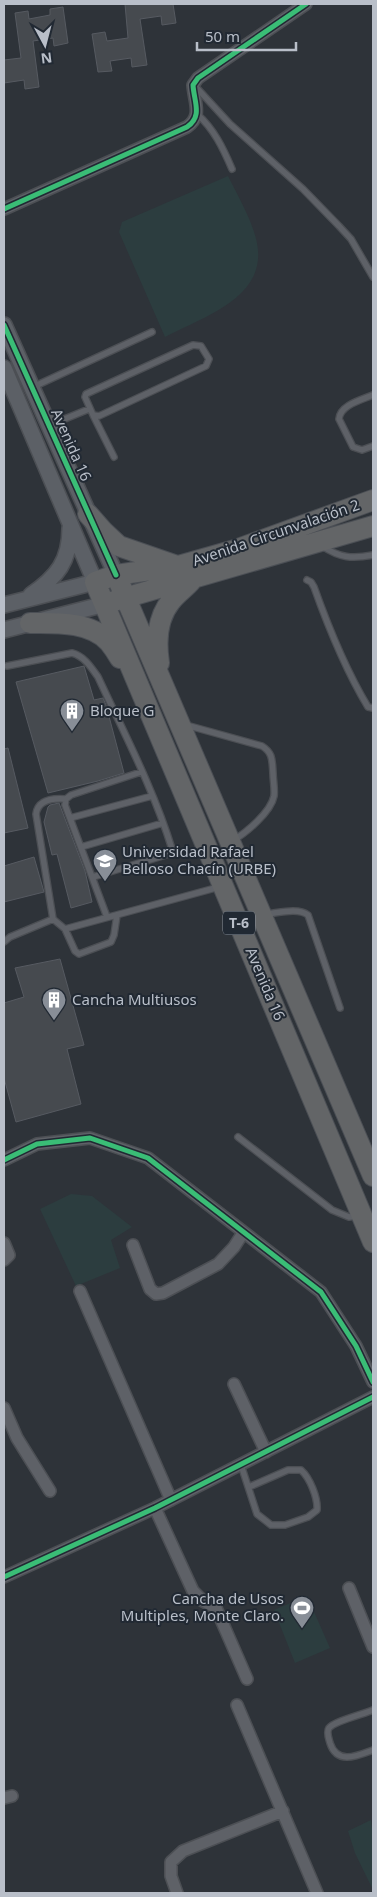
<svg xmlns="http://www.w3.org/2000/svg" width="377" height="1897" viewBox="0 0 377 1897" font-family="'Noto Sans',sans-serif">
<rect width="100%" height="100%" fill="#2e3339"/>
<path fill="#2c3d3f" d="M228,176C238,196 253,222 257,243C268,298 202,317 165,337L119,232L122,222Z
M71,1194L92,1196L132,1227L111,1240L120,1268L76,1286L40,1209Z
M307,1596L330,1648L295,1663L274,1610Z
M371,1820L373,1835V1890L355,1853L348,1831Z"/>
<path fill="#464a4f" stroke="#565a61" d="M125,4H173L176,23L162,25L161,16L140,19L147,65L132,67L131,58L110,61L112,71L98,72L92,34L105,32L107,41L128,38Z
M63,7L68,43L54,46L53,38L33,41L39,87L25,89L24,80L4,83V60L21,58L15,13L28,11L29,19L50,15V9Z
M84,666L94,700L103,698L106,705L124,773L98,781L48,793L16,682Z
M8,748L28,828L4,833V749Z
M59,803L85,871L92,902L71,908L57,854L52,855L44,822L48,807L50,805Z
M34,857L44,892L4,902V866Z
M60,959L84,1045L67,1049L81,1104L16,1122L4,1078V1003L24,997L15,968Z"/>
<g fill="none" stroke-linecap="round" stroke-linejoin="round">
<defs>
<path id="lane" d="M195,86L230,124L303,189L339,226L351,239L373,277
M197,114C214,129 223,148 232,169
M193,345L201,346L209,359L206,366L99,416L93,415L85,397L86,394Z
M33,387L152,332
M373,395C361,400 340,405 339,419L353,447L362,450L373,446
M93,415L114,457
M50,425L89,409
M322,546C340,558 352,559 373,555
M307,580L311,582L314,587C329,629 345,669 368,707L373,708
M7,666L72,653C84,656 91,667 98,677C124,733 154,790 172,849L169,854L93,877
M186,725L262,746C273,753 272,760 273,773C273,780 275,789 274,796C271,812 246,833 232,841
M66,799C54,798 38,799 36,814L53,919L65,929L219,887
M70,818L152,796
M81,847L163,823
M266,914C278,913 298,907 308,915L340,1008
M107,917L65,805L66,799L71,795L141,772
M65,929L75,951L79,954L111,942L114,935L117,915
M4,942L10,937L53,919
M238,1137L332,1210L349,1217L358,1216
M241,1465L257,1514L271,1525H285L308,1517L317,1510C318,1498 310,1478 301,1470H288L249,1487
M373,1710C364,1714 334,1721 329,1728C326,1732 329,1739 330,1743C337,1765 357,1756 373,1750"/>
<path id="street" d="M4,209L187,127C203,116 194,102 193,85L198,78L306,4
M4,1160L37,1144L90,1138L148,1158L321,1292L356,1346L373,1382
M4,1243L9,1255L4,1260
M133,1245L150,1289L156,1294L163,1293L218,1264L234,1247L243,1233
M80,1291L171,1500
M234,1384L266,1452
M4,1408L17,1438L50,1491
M155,1508L193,1591L203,1601L216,1608L247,1679
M4,1577L155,1508L373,1397
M349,1588L373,1647
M237,1705L317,1893
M4,1798L12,1796
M177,1893L171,1876V1862L183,1851L283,1811"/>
<path id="secondary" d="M4,325L116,575
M4,368L95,582L4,605
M31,595C57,577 70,561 70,528
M4,630L105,604"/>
<path id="highway" d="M373,500L238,549L178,566L116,575L95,582L373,1242
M88,514L103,531L119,546L174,565
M116,575L373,1176
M114,601L373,526
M30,623C55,623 90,621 109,642C113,647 117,653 120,658
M159,663C156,643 157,618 171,601C176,594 185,588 191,581"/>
</defs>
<use href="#lane" stroke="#4c4f54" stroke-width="8"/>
<use href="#street" stroke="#4c4f54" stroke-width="14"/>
<use href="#secondary" stroke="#4c4f54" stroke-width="18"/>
<use href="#highway" stroke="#4b4f55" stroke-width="22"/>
<use href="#lane" stroke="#5e6167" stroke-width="5.5"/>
<use href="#street" stroke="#5e6167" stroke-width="11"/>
<use href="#secondary" stroke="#5c6066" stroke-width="15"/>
<use href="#highway" stroke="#636567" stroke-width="20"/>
<defs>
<path id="cycleway" d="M4,209L187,127C203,116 194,102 193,85L198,78L306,4
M4,325L116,575
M4,1160L37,1144L90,1138L148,1158L321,1292L356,1346L373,1382
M4,1577L155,1508L373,1397"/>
</defs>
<use href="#cycleway" stroke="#212933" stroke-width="8"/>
<use href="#cycleway" stroke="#3abd76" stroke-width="5"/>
</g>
<defs>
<symbol id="building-pin" viewBox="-11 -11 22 30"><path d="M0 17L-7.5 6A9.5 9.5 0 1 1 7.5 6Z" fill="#888e97" stroke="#212933"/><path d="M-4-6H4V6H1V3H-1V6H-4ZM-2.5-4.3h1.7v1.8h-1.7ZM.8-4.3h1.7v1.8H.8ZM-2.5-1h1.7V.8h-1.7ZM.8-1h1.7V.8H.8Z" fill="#fff"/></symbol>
<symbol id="university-pin" viewBox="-11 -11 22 30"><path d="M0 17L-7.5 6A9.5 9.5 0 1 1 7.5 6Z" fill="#888e97" stroke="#212933"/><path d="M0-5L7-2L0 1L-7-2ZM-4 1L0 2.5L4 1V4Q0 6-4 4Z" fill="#fff"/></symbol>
<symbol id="stadium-pin" viewBox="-11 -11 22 30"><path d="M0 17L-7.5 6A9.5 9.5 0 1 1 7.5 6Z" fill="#888e97" stroke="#212933"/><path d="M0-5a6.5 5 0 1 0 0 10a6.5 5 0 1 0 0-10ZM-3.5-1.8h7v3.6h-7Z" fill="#fff"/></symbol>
</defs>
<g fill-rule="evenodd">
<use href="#building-pin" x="58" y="697" width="28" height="38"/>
<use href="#university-pin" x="91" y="847" width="28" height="38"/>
<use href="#building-pin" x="40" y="986" width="28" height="38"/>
<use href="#stadium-pin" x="288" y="1594" width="28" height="38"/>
</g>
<g text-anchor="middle" stroke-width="4" stroke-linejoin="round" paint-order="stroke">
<rect fill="#212933" stroke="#8b929c" stroke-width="1" x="223" y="911.5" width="32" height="23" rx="4"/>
<g font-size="14" font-weight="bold" fill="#b9bfc9">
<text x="239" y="928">T-6</text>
</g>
<g font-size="15" fill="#b9bfc9" stroke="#212933">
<text transform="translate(71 445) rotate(66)" y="5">Avenida 16</text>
<text transform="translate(276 533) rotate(-19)" y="5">Avenida Circunvalación 2</text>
<text transform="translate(265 984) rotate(67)" y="5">Avenida 16</text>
</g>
<g font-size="15" fill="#b9bfc9" stroke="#212933" text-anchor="start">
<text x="90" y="716">Bloque G</text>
<text x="122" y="857">Universidad Rafael<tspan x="122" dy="17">Belloso Chacín (URBE)</tspan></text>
<text x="72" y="1005">Cancha Multiusos</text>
<text x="284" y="1604" text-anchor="end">Cancha de Usos<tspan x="284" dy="17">Multiples, Monte Claro.</tspan></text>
</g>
</g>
<rect width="377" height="1897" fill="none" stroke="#b9bfc9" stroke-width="10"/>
<g transform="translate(45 45) rotate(173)" stroke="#212933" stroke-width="4" paint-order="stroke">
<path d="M0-4L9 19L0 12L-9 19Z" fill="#b9bfc9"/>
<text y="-8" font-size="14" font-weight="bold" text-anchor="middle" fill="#b9bfc9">N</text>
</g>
<path d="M197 42v8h99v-8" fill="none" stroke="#b9bfc9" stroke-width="2.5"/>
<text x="205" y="42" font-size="15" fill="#b9bfc9" stroke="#212933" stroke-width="4" paint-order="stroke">50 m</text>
</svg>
